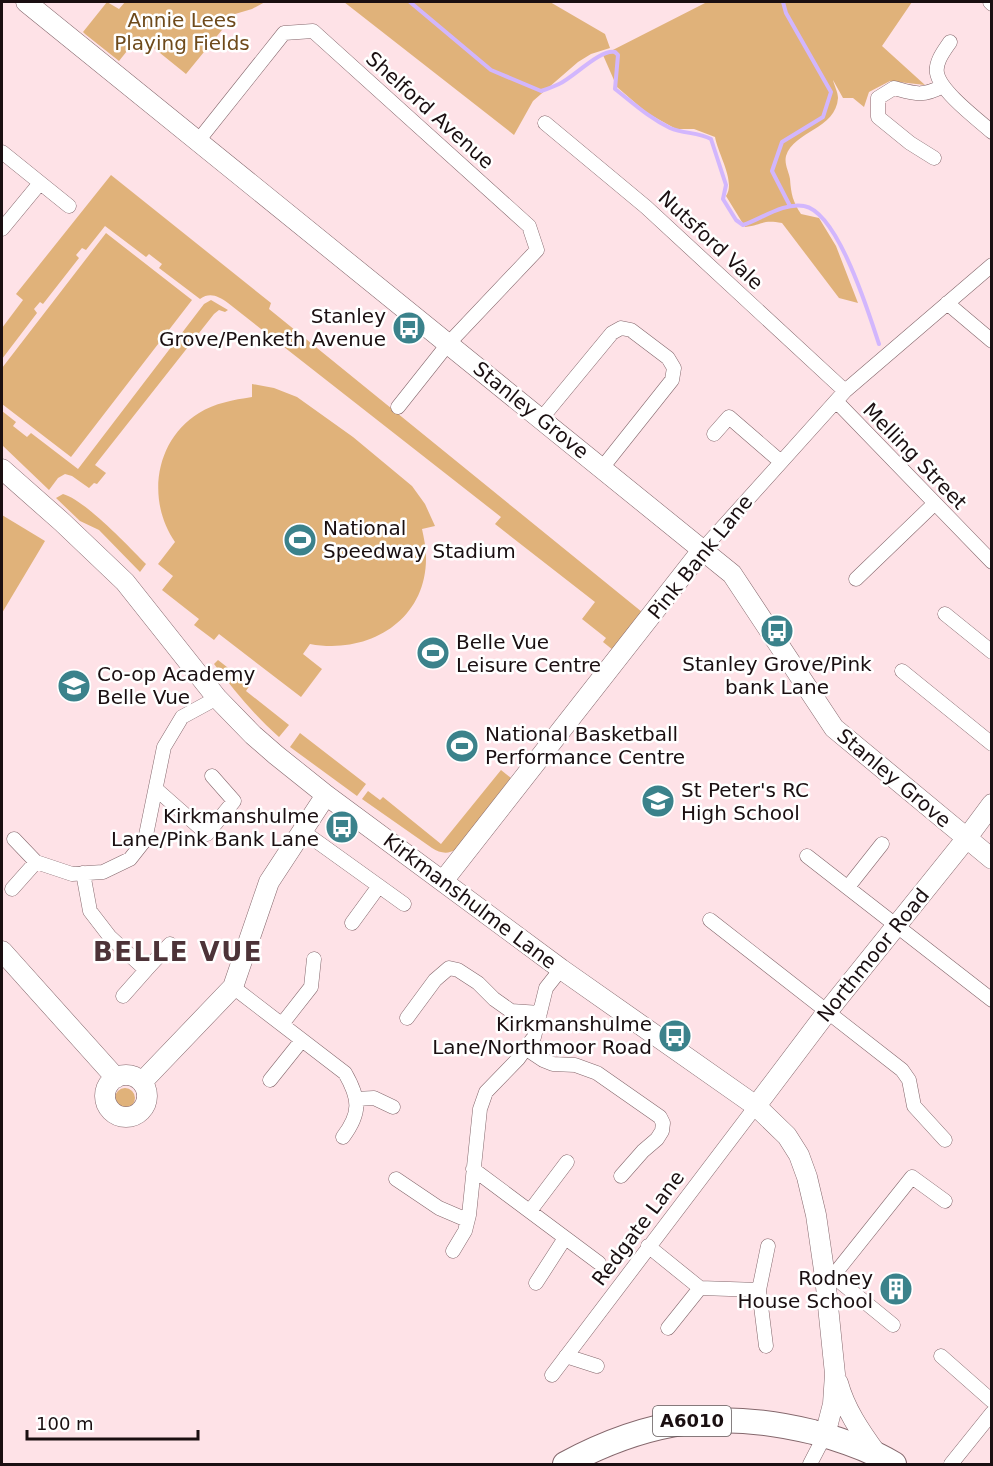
<svg xmlns="http://www.w3.org/2000/svg" width="993" height="1466" viewBox="0 0 993 1466" font-family="'DejaVu Sans',sans-serif">
<rect width="100%" height="100%" fill="#fee2e7"/>
<path fill="#e0b27a" d="M107,2L119,9L125,2H265L252,9L235,14L186,74L139,36L119,61L85,34L83,32Z
M344,2H550L605,34L610,48L591,54L578,62L533,101L514,135Z
M707,2H912L882,46L925,85L890,81L869,92L864,107L853,98H843L833,80C834,85 838,92 838,98C836,129 794,131 786,156C784,164 789,172 790,179C791,194 793,202 801,214L819,218L836,246L858,303L839,298L782,223C762,219 763,225 745,227L726,196C736,182 718,154 715,137L694,129H676L647,113L617,87L603,55Z
M111,175L271,303L269,309L642,612L613,650L603,642L606,638L582,619L595,602L495,524L501,517L228,303C218,296 210,292 200,299L159,268L162,264L149,254L146,257L105,226L86,250L82,248L76,255L79,258L43,304L40,302L34,309L37,313L2,359V328L23,300L16,294Z
M106,233L192,300L71,457L2,404V368Z
M211,300L228,310L225,312L219,310L214,314L95,465L106,473L97,484L94,483L89,488L72,476L65,474L58,478L49,490L2,445V411L16,422L13,426L27,437L31,433L78,469L204,304Z
M252,384L274,388L297,397L353,437L412,486L425,504L435,526L422,529C424,538 426,548 426,557C427,621 368,655 310,644L303,654L322,669L301,697L219,634L214,640L194,625L199,619L162,590L173,576L158,564L175,542C146,500 155,440 199,413C215,403 233,400 252,397Z
M63,494C85,500 128,546 146,564L140,572L99,530L80,521L56,498Z
M2,515L45,541L2,613Z
M218,660L250,685L246,691L289,725L279,737C254,715 234,690 214,664Z
M300,733L366,784L357,796L290,747Z
M501,770L511,778L456,849C448,855 440,853 432,848L362,799L368,791L380,800L383,797L441,844Z
M115 1098a10 10 0 1 1 20 0a10 10 0 1 1-20 0Z"/>
<g fill="none" stroke-linecap="round" stroke-linejoin="round">
<path stroke="#d2b6fd" stroke-width="4" d="M410,2L491,70L541,91C547,89 553,87 559,84C574,77 600,49 615,52L618,55L615,89C633,103 649,118 670,128C684,134 698,132 711,139L726,185L723,199L736,220L743,225C761,219 784,202 804,206C838,212 869,314 879,344
M783,2L786,13L831,92L823,117L782,142L772,171L790,206"/>
<defs>
<path id="street" d="M990,2L992,4
M950,42C944,51 935,62 937,73C940,91 977,119 992,132
M545,123L646,207L845,391
M198,141L284,33L313,31L529,226L537,250L448,344L398,407
M2,152L69,206
M934,158L910,143L878,117V98L894,88C916,94 922,97 943,86
M2,229L40,183
M947,303L992,341
M836,401L992,562
M541,419L612,333L621,328L631,330L668,358L674,368L672,380L602,468
M714,434L729,417L781,462
M703,549L845,391L992,265
M856,579L934,504
M945,614L992,652
M902,671L992,744
M156,789L207,834L234,801L212,776
M301,830L404,904
M14,839L36,862L72,874L103,872L130,859L145,840L164,747L182,717L217,698
M807,856L992,1000
M83,873L90,911L110,937L146,970L170,944
M848,887L882,844
M12,889L36,862
M710,920L902,1070L909,1080L914,1106L945,1140
M352,923L379,886
M233,987L345,1073C360,1099 361,1113 343,1137
M123,996L146,970
M407,1018L435,980L449,968L458,970L478,983L494,999L511,1011L540,1013
M282,1024L311,987L314,959
M525,1048L543,1060L553,1064L575,1065L597,1073L660,1117L663,1123L662,1131L657,1139L643,1151L621,1176
M270,1080L302,1040
M356,1099L374,1098L393,1107
M473,1169L599,1263
M396,1179L439,1208L467,1220
M530,1211L567,1162
M648,1246L700,1288L759,1290L768,1246
M453,1251L465,1231L469,1215L480,1109L486,1092L518,1059L534,1037L546,988L561,969
M833,1276L893,1325
M825,1277L833,1276L912,1177L945,1201
M536,1283L565,1238
M759,1290L766,1346
M668,1328L700,1288
M566,1356L597,1366
M941,1356L992,1401
M552,1375L756,1106
M810,1464L825,1435
M951,1464L992,1413"/>
<path id="secondary" d="M26,2L732,574L834,728L992,859
M2,469L62,522L125,582L217,698L253,735L276,755L326,795L561,969L756,1106L787,1136L799,1155L807,1177L816,1215L825,1277L835,1374L833,1404L825,1435
M443,881L703,549
M2,951L116,1078
M105 1096a21 21 0 1 1 42 0a21 21 0 1 1-42 0Z
M142,1082L233,987L269,882L326,795
M756,1106L827,1012L966,839L992,804
M838,1383C845,1409 860,1431 876,1453"/>
<path id="highway" d="M565,1464C649,1419 720,1409 813,1432C842,1440 870,1449 894,1464"/>
</defs>
<use href="#street" stroke="#84676c" stroke-width="15"/>
<use href="#secondary" stroke="#84676c" stroke-width="21"/>
<use href="#highway" stroke="#84676c" stroke-width="26"/>
<use href="#street" stroke="#fff" stroke-width="14"/>
<use href="#secondary" stroke="#fff" stroke-width="20"/>
<use href="#highway" stroke="#fff" stroke-width="24"/>
</g>
<defs>
<symbol id="bus-disc" viewBox="-11 -11 22 22"><circle r="9.5" fill="#3b828b" stroke="#fff"/><path d="M-5-6H5V4H4V6H2V4H-2V6H-4V4H-5ZM-3.5-4V0h7V-4ZM-3.5 1.2v1.5H-2V1.2ZM2 1.2v1.5H3.5V1.2Z" fill="#fff"/></symbol>
<symbol id="stadium-disc" viewBox="-11 -11 22 22"><circle r="9.5" fill="#3b828b" stroke="#fff"/><path d="M0-5a6.5 5 0 1 0 0 10a6.5 5 0 1 0 0-10ZM-3.5-1.8h7v3.6h-7Z" fill="#fff"/></symbol>
<symbol id="school-disc" viewBox="-11 -11 22 22"><circle r="9.5" fill="#3b828b" stroke="#fff"/><path d="M0-5L7-2L0 1L-7-2ZM-4 1L0 2.5L4 1V4Q0 6-4 4Z" fill="#fff"/></symbol>
<symbol id="building-disc" viewBox="-11 -11 22 22"><circle r="9.5" fill="#3b828b" stroke="#fff"/><path d="M-4-6H4V6H1V3H-1V6H-4ZM-2.5-4.3h1.7v1.8h-1.7ZM.8-4.3h1.7v1.8H.8ZM-2.5-1h1.7V.8h-1.7ZM.8-1h1.7V.8H.8Z" fill="#fff"/></symbol>
</defs>
<g fill-rule="evenodd">
<use href="#bus-disc" x="390" y="309" width="38" height="38"/>
<use href="#stadium-disc" x="281" y="521" width="38" height="38"/>
<use href="#bus-disc" x="758" y="612" width="38" height="38"/>
<use href="#stadium-disc" x="414" y="634" width="38" height="38"/>
<use href="#school-disc" x="55" y="667" width="38" height="38"/>
<use href="#stadium-disc" x="443" y="727" width="38" height="38"/>
<use href="#school-disc" x="639" y="782" width="38" height="38"/>
<use href="#bus-disc" x="323" y="808" width="38" height="38"/>
<use href="#bus-disc" x="656" y="1017" width="38" height="38"/>
<use href="#building-disc" x="877" y="1270" width="38" height="38"/>
</g>
<g text-anchor="middle" stroke-width="5" stroke-linejoin="round" paint-order="stroke">
<rect fill="#fff" stroke="#5f5758" stroke-width="1.5" x="653" y="1406" width="78" height="30" rx="4.5"/>
<g font-size="18" font-weight="bold" fill="#1a0f11">
<text x="692" y="1427">A6010</text>
</g>
<g font-size="20" fill="#6e4a1b" stroke="#fff">
<text x="182" y="27">Annie Lees<tspan x="182" dy="23">Playing Fields</tspan></text>
</g>
<g font-size="20" fill="#1a0f11" stroke="#fff">
<text transform="translate(430 110) rotate(42)" y="7">Shelford Avenue</text>
<text transform="translate(711 240) rotate(43)" y="7">Nutsford Vale</text>
<text transform="translate(531 410) rotate(39)" y="7">Stanley Grove</text>
<text transform="translate(915 456) rotate(46)" y="7">Melling Street</text>
<text transform="translate(700 557) rotate(-51)" y="7">Pink Bank Lane</text>
<text transform="translate(894 778) rotate(40)" y="7">Stanley Grove</text>
<text transform="translate(470 901) rotate(37)" y="7">Kirkmanshulme Lane</text>
<text transform="translate(873 955) rotate(-51)" y="7">Northmoor Road</text>
<text transform="translate(638 1228) rotate(-53)" y="7">Redgate Lane</text>
</g>
<g font-size="20" fill="#1a0f11" stroke="#fff" text-anchor="start">
<text x="386" y="323" text-anchor="end">Stanley<tspan x="386" dy="23">Grove/Penketh Avenue</tspan></text>
<text x="323" y="535">National<tspan x="323" dy="23">Speedway Stadium</tspan></text>
<text x="456" y="649">Belle Vue<tspan x="456" dy="23">Leisure Centre</tspan></text>
<text x="777" y="671" text-anchor="middle">Stanley Grove/Pink<tspan x="777" dy="23">bank Lane</tspan></text>
<text x="97" y="681">Co-op Academy<tspan x="97" dy="23">Belle Vue</tspan></text>
<text x="485" y="741">National Basketball<tspan x="485" dy="23">Performance Centre</tspan></text>
<text x="681" y="797">St Peter's RC<tspan x="681" dy="23">High School</tspan></text>
<text x="319" y="823" text-anchor="end">Kirkmanshulme<tspan x="319" dy="23">Lane/Pink Bank Lane</tspan></text>
<text x="652" y="1031" text-anchor="end">Kirkmanshulme<tspan x="652" dy="23">Lane/Northmoor Road</tspan></text>
<text x="873" y="1285" text-anchor="end">Rodney<tspan x="873" dy="23">House School</tspan></text>
</g>
<g font-size="26" font-weight="bold" letter-spacing="1.5" fill="#4d3338" stroke="#fff">
<text x="178" y="961">BELLE VUE</text>
</g>
</g>
<rect width="993" height="1466" fill="none" stroke="#1a0f11" stroke-width="6"/>
<path d="M27 1430v9h171v-9" fill="none" stroke="#1a0f11" stroke-width="3"/>
<text x="36" y="1430" font-size="18" fill="#1a0f11" stroke="#ffffff" stroke-width="4.5" paint-order="stroke">100 m</text>
</svg>
